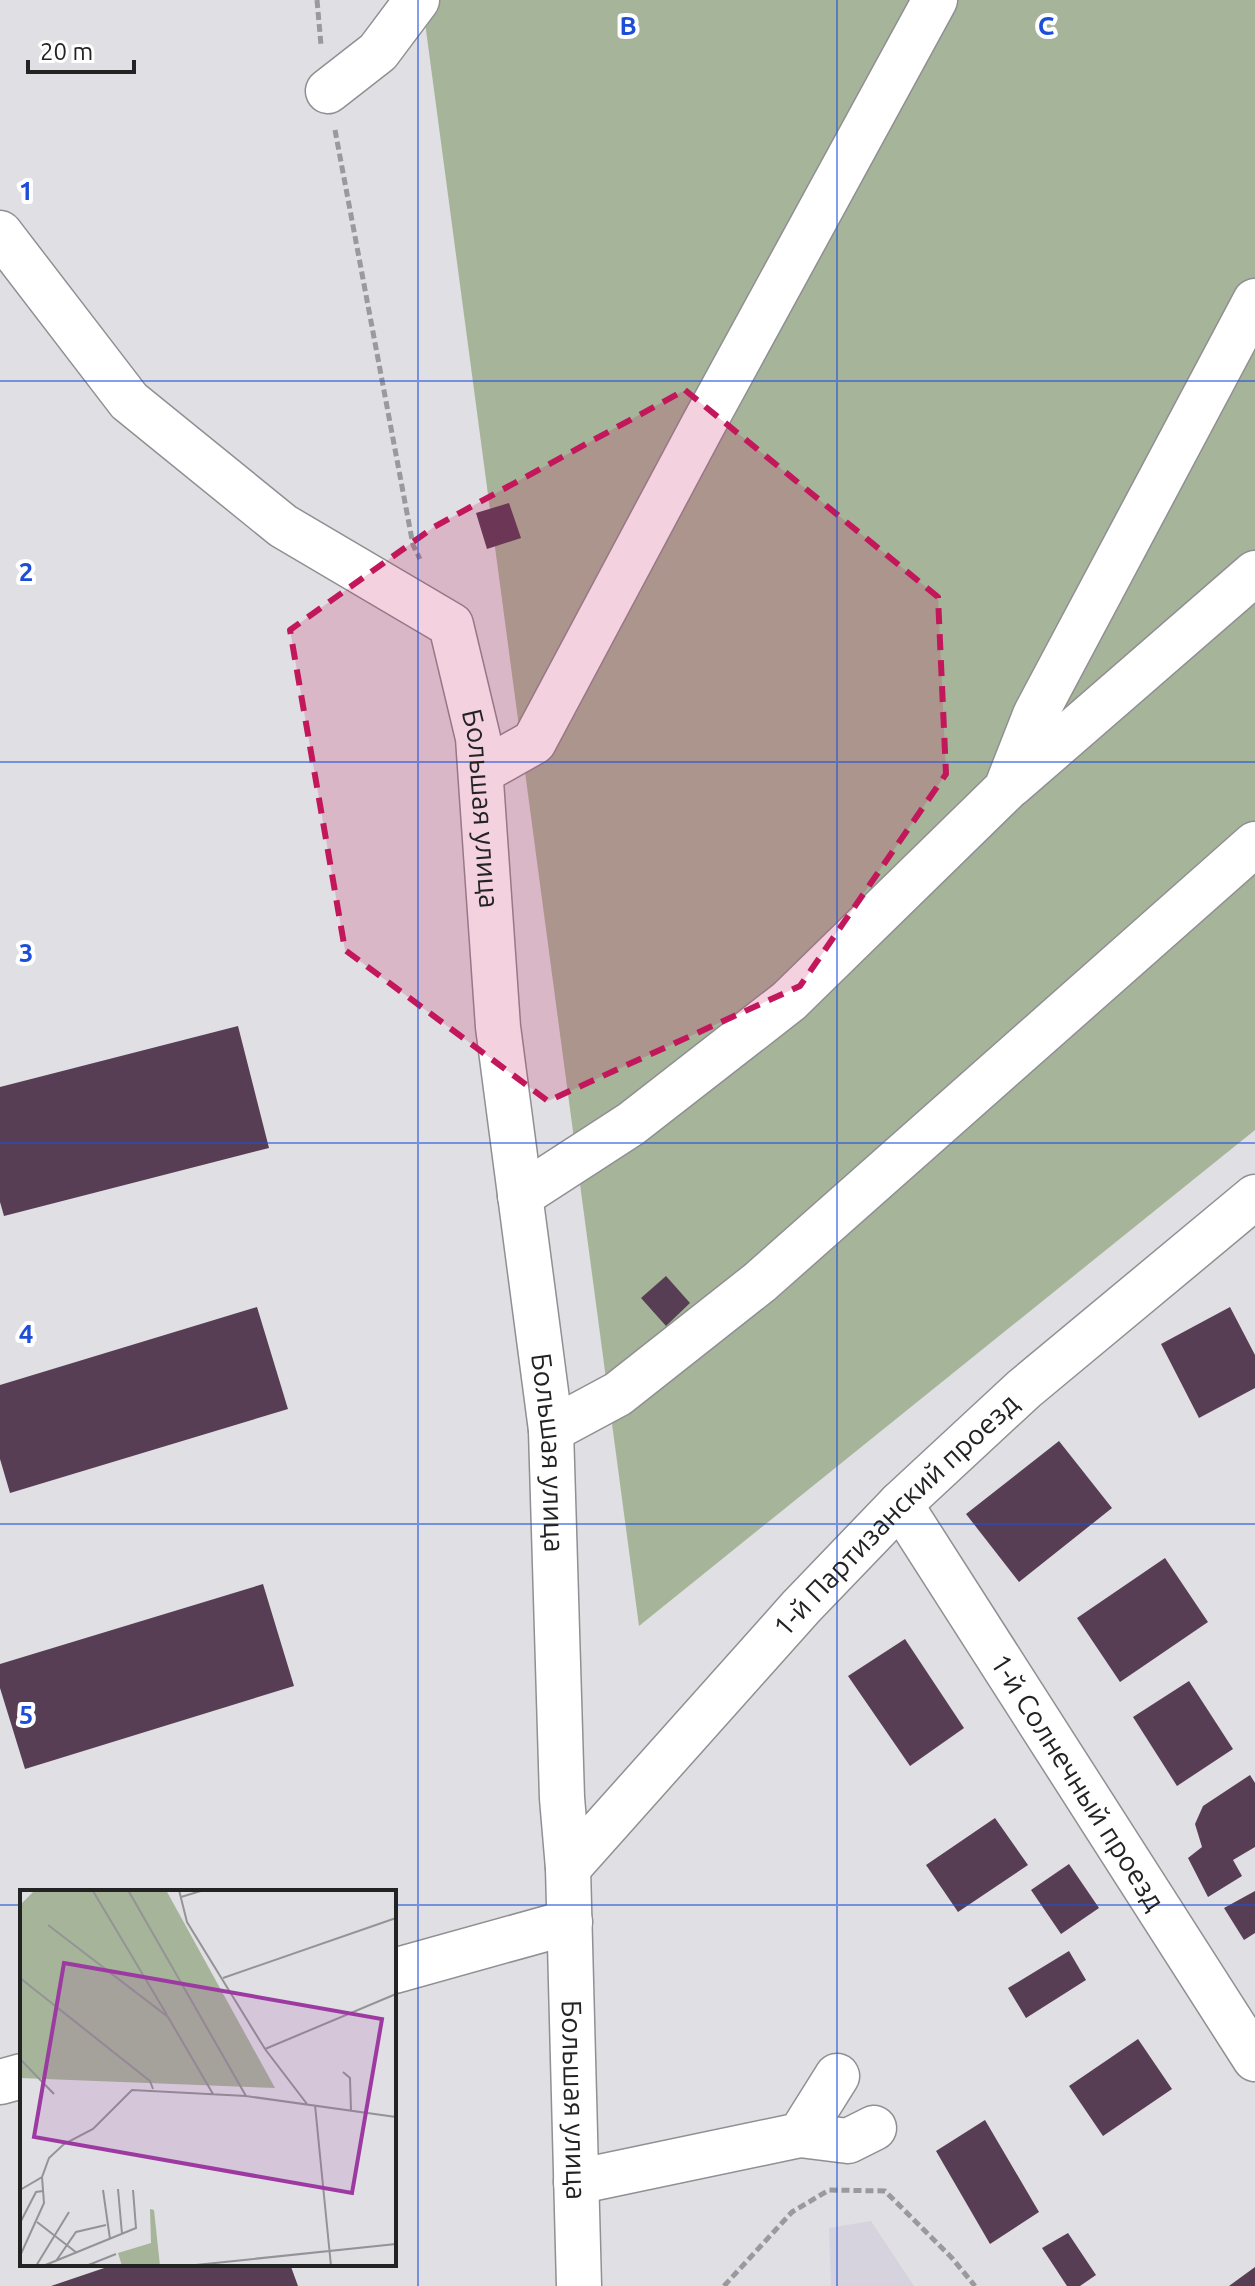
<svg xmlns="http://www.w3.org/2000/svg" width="1255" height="2286" viewBox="0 0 1255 2286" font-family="Ubuntu,sans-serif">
<rect width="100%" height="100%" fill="#e0dfe3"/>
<path fill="#d6d3de" d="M871,2221L914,2286H831L829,2228Z"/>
<path fill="#a6b499" d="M422,0H1255V1130L639,1626Z"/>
<path fill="#573e55" d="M509,503L521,538L487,549L476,513Z
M238,1026L269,1148L4,1216L0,1202V1087Z
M666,1276L690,1303L666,1326L641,1298Z
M257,1307L288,1409L10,1493L0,1459V1385Z
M1230,1307L1255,1355V1388L1199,1418L1161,1344Z
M1059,1441L1112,1508L1019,1582L966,1514Z
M1165,1558L1208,1622L1120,1682L1077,1618Z
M263,1584L294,1686L25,1769L0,1688V1664Z
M905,1639L964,1728L910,1766L848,1676Z
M1189,1681L1233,1749L1177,1786L1133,1717Z
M1250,1775L1255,1783V1847L1233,1860L1242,1876L1208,1897L1188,1858L1202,1847L1195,1824L1203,1806Z
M995,1818L1028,1865L958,1912L926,1865Z
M1069,1864L1099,1908L1061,1934L1031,1890Z
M1255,1891V1933L1244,1940L1224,1908Z
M1069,1951L1086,1980L1026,2018L1008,1988Z
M1138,2039L1172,2089L1103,2136L1069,2086Z
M985,2120L1039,2212L990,2244L936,2151Z
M1068,2233L1096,2275L1080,2286H1067L1042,2248Z
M116,2264H290L298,2286H51Z
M1255,2267V2286H1229Z"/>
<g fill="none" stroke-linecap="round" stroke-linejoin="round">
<defs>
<g id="minor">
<path d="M328,91L378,52L417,0"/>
<path id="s1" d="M0,233L129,401L283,526L451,625L478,738L498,1027L551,1430L562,1798L568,1868L579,2286"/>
<path d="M481,772L534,742L703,425L935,0"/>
<path d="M1011,785L1255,573"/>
<path d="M520,1196L631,1124L789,1001L1006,789L1035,715L1255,301"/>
<path d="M551,1430L618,1394L760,1282L1255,844"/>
<path id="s2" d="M900,1504L1255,2059"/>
<path id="s3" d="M568,1868L801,1607L900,1504L1024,1389L1255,1197"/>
<path d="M394,1971L570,1922"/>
<path d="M0,2082L22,2076"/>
<path d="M800,2135L848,2141L874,2128"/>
<path d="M576,2182L800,2135L837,2076"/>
</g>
</defs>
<use href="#minor" stroke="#908f93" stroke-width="47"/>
<path stroke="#9a999c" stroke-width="5" stroke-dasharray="8 4" stroke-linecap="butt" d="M317,0L321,45
M335,130L413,545L420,559
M724,2286L792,2212L829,2190L885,2191L952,2258L975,2286"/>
<use href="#minor" stroke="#fff" stroke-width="44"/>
</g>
<path fill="#c2185b" fill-opacity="0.2" stroke="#c2185b" stroke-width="6" stroke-dasharray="16 10" stroke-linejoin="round" d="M685,390L938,597L946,774L800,986L548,1101L345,950L290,630L434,527Z"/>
<path fill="none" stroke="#1d4ed8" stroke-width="2" stroke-opacity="0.55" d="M418,0V2286M837,0V2286M0,381H1255M0,762H1255M0,1143H1255M0,1524H1255M0,1905H22M394,1905H1255"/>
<g text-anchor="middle" stroke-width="8" stroke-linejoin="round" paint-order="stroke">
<g font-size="28" fill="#232324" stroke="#fff">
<text dy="10" stroke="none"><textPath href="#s1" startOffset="792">Большая улица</textPath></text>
<text dy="10" stroke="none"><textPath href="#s1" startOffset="1440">Большая улица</textPath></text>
<text dy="10" stroke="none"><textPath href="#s3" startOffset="482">1-й Партизанский проезд</textPath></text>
<text dy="10" stroke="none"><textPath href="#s2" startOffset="330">1-й Солнечный проезд</textPath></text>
<text dy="10" stroke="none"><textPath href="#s1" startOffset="2088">Большая улица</textPath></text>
</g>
</g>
<g transform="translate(20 1890)">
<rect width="376" height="376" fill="#e0dfe3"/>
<path d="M15,0H146L255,198L0,188V15ZM130,319L134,320L140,376H102L98,363L131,353Z" fill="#a6b499"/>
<path fill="none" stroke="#949497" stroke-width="2" d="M108,0L226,206M159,0L167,32L245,159L287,214M73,1L147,125M161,7L184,0M28,35L148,127L193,204M0,88L130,191L133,199M203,88L376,28M245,159L376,104M0,169L34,204M323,182L330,188L331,221M295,215L311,376M98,299L102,344M0,300L22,287L29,268L44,254L73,239L112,200L226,206L376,227M83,300L90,349M17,332L57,363M0,333L16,302L23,301M0,366L24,313L22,287M36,371L56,342L86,335M16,376L49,322M23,376L116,338L113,300M66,376L96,364M166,376L376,354"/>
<path fill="#9c3aa2" fill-opacity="0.15" stroke="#9c3aa2" stroke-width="4" d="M44,73L362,129L332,303L14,247Z"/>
<rect width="376" height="376" fill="none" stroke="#232324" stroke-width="4"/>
</g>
<g font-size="26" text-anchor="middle" font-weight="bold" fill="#1d4ed8" stroke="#fff" stroke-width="8" stroke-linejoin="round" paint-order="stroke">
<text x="628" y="35">B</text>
<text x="1046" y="35">C</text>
<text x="26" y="200">1</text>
<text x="26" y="581">2</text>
<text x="26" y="962">3</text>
<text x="26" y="1343">4</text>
<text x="26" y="1724">5</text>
</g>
<path d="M28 60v12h106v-12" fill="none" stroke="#232324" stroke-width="4"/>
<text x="40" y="60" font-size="24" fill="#232324" stroke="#ffffff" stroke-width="6" paint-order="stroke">20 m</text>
</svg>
